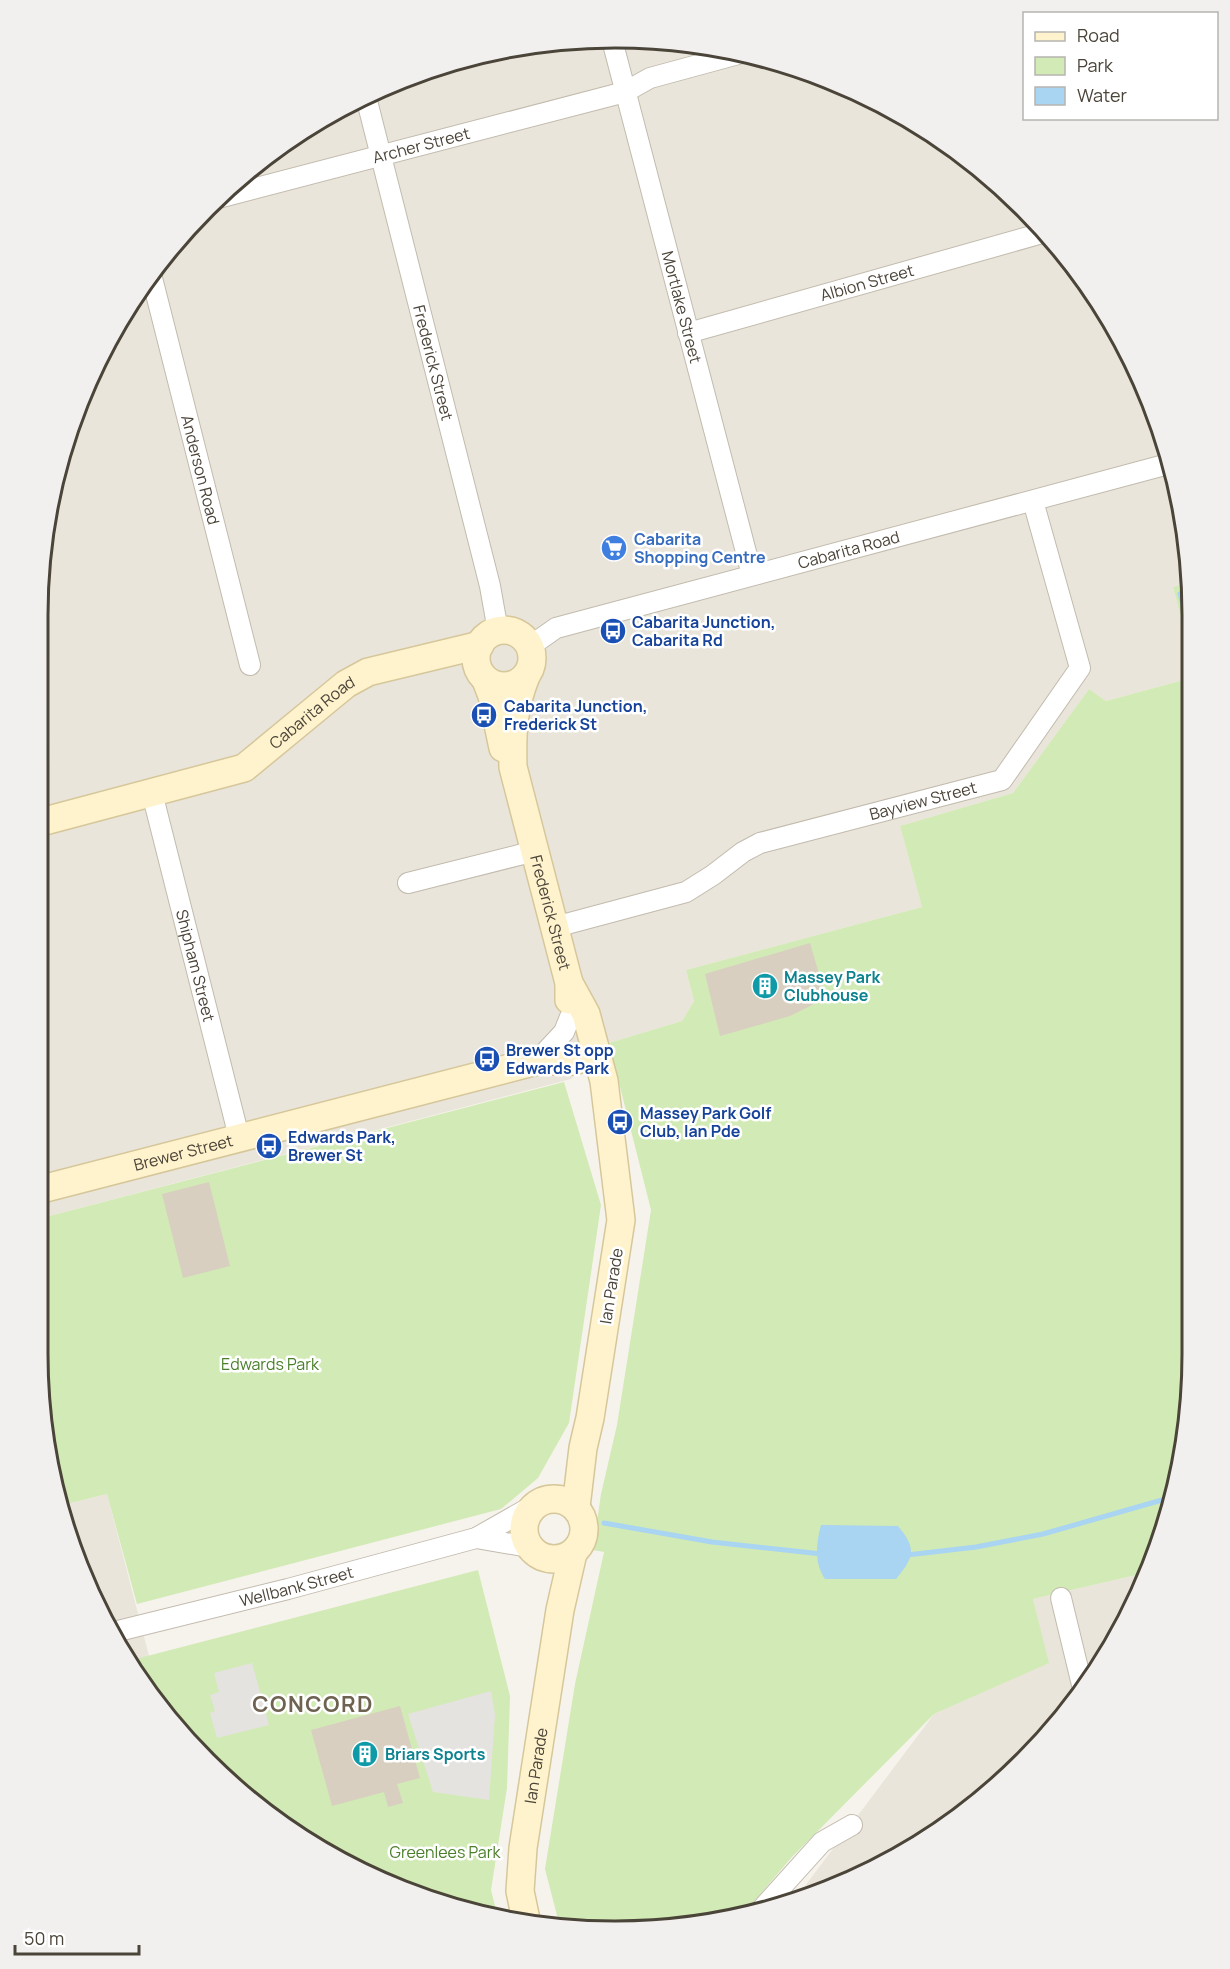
<svg xmlns="http://www.w3.org/2000/svg" width="1230" height="1969" viewBox="0 0 1230 1969" font-family="Manrope,sans-serif">
<rect width="100%" height="100%" fill="#f6f3ec"/>
<path fill="#eae5da" d="M653,39L765,57L871,97L967,157L1049,234L1115,327L1173,465L1191,577V582L1173,587L1191,657V678L1106,701L1089,689L1013,793L900,826L922,907L686,970L694,1001L682,1021L609,1043L571,1079L38,1219L42,540L82,394L157,263L234,181L327,115L430,68L540,42Z
M107,1494L149,1656L128,1661L68,1539L62,1505Z
M1149,1572L1073,1706L936,1834L796,1898L934,1714L1048,1663L1033,1599Z"/>
<path fill="#d2eab5" d="M1191,582V657L1173,587Z
M1191,678L1188,1429L1149,1572L1033,1599L1049,1663L934,1714L791,1858L745,1912L578,1930L560,1927L545,1869L575,1684L604,1552L593,1550L601,1494L617,1425L651,1210L609,1043L682,1021L694,1001L686,970L922,907L900,826L1013,793L1089,689L1106,701Z
M564,1082L601,1205L569,1423L538,1478L501,1509L137,1604L107,1494L62,1505L38,1354V1219Z
M478,1570L510,1696L507,1788L491,1890L497,1914L429,1901L263,1812L135,1675L128,1661Z"/>
<path fill="#e5e3e0" d="M252,1663L269,1725L217,1738L210,1713L215,1711L210,1695L219,1692L214,1673Z
M491,1691L495,1715L489,1800L433,1792L408,1714Z"/>
<path fill="#a9d4f2" d="M821,1525L898,1526C917,1549 914,1557 896,1579H825C814,1563 816,1544 821,1525Z"/>
<g fill="none" stroke-linecap="round" stroke-linejoin="round">
<path stroke="#a9d4f2" stroke-width="5" d="M1180,594L1191,632
M604,1523L712,1542L822,1554
M907,1555L976,1547L1043,1534L1169,1498"/>
</g>
<path fill="#d8cfc1" d="M810,943L826,998L790,1016L720,1036L705,974Z
M209,1182L230,1266L183,1278L162,1194Z
M400,1706L420,1778L397,1784L403,1803L388,1807L384,1792L332,1806L311,1730Z"/>
<g fill="none" stroke-linecap="round" stroke-linejoin="round">
<defs>
<g id="street">
<path id="s1" d="M612,40L752,575"/>
<path id="s2" d="M366,97L490,586L498,631"/>
<path id="s3" d="M218,198L625,92L650,78L742,53"/>
<path id="s4" d="M151,274L250,665"/>
<path id="s5" d="M688,333L1046,232"/>
<path id="s6" d="M529,647L556,628L1172,463"/>
<path id="s7" d="M152,793L239,1137"/>
<path d="M408,883L535,851"/>
<path id="s8" d="M555,927L686,892L713,875L743,852L760,843L1002,780L1080,668L1033,501"/>
<path d="M537,1061L564,1032L570,1017"/>
<path d="M476,1538L529,1547"/>
<path d="M1061,1598L1083,1689"/>
<path id="s9" d="M114,1632L288,1589L476,1538L536,1504"/>
<path d="M759,1912L822,1842L852,1825"/>
</g>
<g id="secondary">
<circle cx="504" cy="658" r="28"/>
<path id="s10" d="M526,676C513,708 512,733 513,767L569,983V1000"/>
<path d="M486,680L492,696L503,748"/>
<path id="s11" d="M41,822L244,768L346,684L368,672L480,645"/>
<path d="M569,983L586,1014L604,1081L621,1220L590,1418L583,1448L576,1507"/>
<path id="s12" d="M38,1190L537,1061H574L580,1059"/>
<circle cx="554" cy="1529" r="30"/>
<path id="s13" d="M526,1920L520,1891L523,1848L560,1610L573,1553"/>
</g>
</defs>
<use href="#street" stroke="#c2bbae" stroke-width="22"/>
<use href="#secondary" stroke="#d6c79b" stroke-width="30"/>
<use href="#street" stroke="#fff" stroke-width="20"/>
<use href="#secondary" stroke="#fff3cd" stroke-width="27"/>
</g>
<defs>
<symbol id="supermarket-disc" viewBox="-11 -11 22 22"><circle r="9.5" fill="#3f7fe0" stroke="#fff"/><path d="M-6-5.5h2.5l.6 2H6L4.5 2H-2.5L-4.4-4H-6ZM-1.5 3.2a1.3 1.3 0 1 0 .1 0ZM3 3.2a1.3 1.3 0 1 0 .1 0Z" fill="#fff"/></symbol>
<symbol id="bus-disc" viewBox="-11 -11 22 22"><circle r="9.5" fill="#1a4fb4" stroke="#fff"/><path d="M-5-6H5V4H4V6H2V4H-2V6H-4V4H-5ZM-3.5-4V0h7V-4ZM-3.5 1.2v1.5H-2V1.2ZM2 1.2v1.5H3.5V1.2Z" fill="#fff"/></symbol>
<symbol id="building-disc" viewBox="-11 -11 22 22"><circle r="9.5" fill="#0f9aa8" stroke="#fff"/><path d="M-4-6H4V6H1V3H-1V6H-4ZM-2.5-4.3h1.7v1.8h-1.7ZM.8-4.3h1.7v1.8H.8ZM-2.5-1h1.7V.8h-1.7ZM.8-1h1.7V.8H.8Z" fill="#fff"/></symbol>
</defs>
<g fill-rule="evenodd">
<use href="#supermarket-disc" x="599" y="533" width="30" height="30"/>
<use href="#bus-disc" x="598" y="616" width="30" height="30"/>
<use href="#bus-disc" x="469" y="700" width="30" height="30"/>
<use href="#building-disc" x="750" y="971" width="30" height="30"/>
<use href="#bus-disc" x="472" y="1044" width="30" height="30"/>
<use href="#bus-disc" x="605" y="1107" width="30" height="30"/>
<use href="#bus-disc" x="254" y="1131" width="30" height="30"/>
<use href="#building-disc" x="350" y="1739" width="30" height="30"/>
</g>
<g text-anchor="middle" stroke-width="5" stroke-linejoin="round" paint-order="stroke">
<g font-size="16" fill="#4b4439" stroke="#fff">
<text dy="6" stroke="none"><textPath href="#s3" startOffset="210">Archer Street</textPath></text>
<text dy="6" stroke="none"><textPath href="#s5" startOffset="186">Albion Street</textPath></text>
<text dy="6" stroke="none"><textPath href="#s1" startOffset="276">Mortlake Street</textPath></text>
<text dy="6" stroke="none"><textPath href="#s2" startOffset="274">Frederick Street</textPath></text>
<text dy="6" stroke="none"><textPath href="#s4" startOffset="202">Anderson Road</textPath></text>
<text dy="6" stroke="none"><textPath href="#s6" startOffset="336">Cabarita Road</textPath></text>
<text dy="6" stroke="none"><textPath href="#s11" startOffset="298">Cabarita Road</textPath></text>
<text dy="6" stroke="none"><textPath href="#s8" startOffset="393">Bayview Street</textPath></text>
<text dy="6" stroke="none"><textPath href="#s10" startOffset="243">Frederick Street</textPath></text>
<text dy="6" stroke="none"><textPath href="#s7" startOffset="178">Shipham Street</textPath></text>
<text dy="6" stroke="none"><textPath href="#s12" startOffset="150">Brewer Street</textPath></text>
<text transform="translate(611 1286) rotate(-81)" y="6">Ian Parade</text>
<text dy="6" stroke="none"><textPath href="#s9" startOffset="188">Wellbank Street</textPath></text>
<text dy="6" stroke="none"><textPath href="#s13" startOffset="156">Ian Parade</textPath></text>
</g>
<g font-size="16" font-weight="bold" fill="#366cbe" stroke="#fff" text-anchor="start">
<text x="634" y="545">Cabarita<tspan x="634" dy="18">Shopping Centre</tspan></text>
</g>
<g font-size="16" font-weight="bold" fill="#164399" stroke="#fff" text-anchor="start">
<text x="632" y="628">Cabarita Junction,<tspan x="632" dy="18">Cabarita Rd</tspan></text>
<text x="504" y="712">Cabarita Junction,<tspan x="504" dy="18">Frederick St</tspan></text>
<text x="506" y="1056">Brewer St opp<tspan x="506" dy="18">Edwards Park</tspan></text>
<text x="640" y="1119">Massey Park Golf<tspan x="640" dy="18">Club, Ian Pde</tspan></text>
<text x="288" y="1143">Edwards Park,<tspan x="288" dy="18">Brewer St</tspan></text>
</g>
<g font-size="16" font-weight="bold" fill="#0d838f" stroke="#fff" text-anchor="start">
<text x="784" y="983">Massey Park<tspan x="784" dy="18">Clubhouse</tspan></text>
<text x="385" y="1760">Briars Sports</text>
</g>
<g font-size="16" fill="#4a7f2a" stroke="#fff">
<text x="270" y="1370">Edwards Park</text>
<text x="445" y="1858">Greenlees Park</text>
</g>
<g font-size="22" font-weight="bold" letter-spacing="1.5" fill="#6e6250" stroke="#fff">
<text x="313" y="1712">CONCORD</text>
</g>
</g>
<path d="M0 0H1230V1969H0ZM615 48H615A567 567 0 0 1 1182 615V1354A567 567 0 0 1 615 1921H615A567 567 0 0 1 48 1354V615A567 567 0 0 1 615 48Z" fill="#f1f0ef" fill-rule="evenodd"/>
<path fill="none" stroke="#4b4439" stroke-width="3" d="M615 48H615A567 567 0 0 1 1182 615V1354A567 567 0 0 1 615 1921H615A567 567 0 0 1 48 1354V615A567 567 0 0 1 615 48Z"/>
<rect x="1023" y="12" width="195" height="108" fill="#ffffff" stroke="#b7b4b0" stroke-width="1.5"/>
<rect x="1035" y="32" width="30" height="9" fill="#fff3cd" stroke="#b7b4b0" stroke-width="1.5"/>
<text x="1077" y="42" font-size="18" fill="#4b4439">Road</text>
<rect x="1035" y="57" width="30" height="18" fill="#d2eab5" stroke="#b7b4b0" stroke-width="1.5"/>
<text x="1077" y="72" font-size="18" fill="#4b4439">Park</text>
<rect x="1035" y="87" width="30" height="18" fill="#a9d4f2" stroke="#b7b4b0" stroke-width="1.5"/>
<text x="1077" y="102" font-size="18" fill="#4b4439">Water</text>
<path d="M15 1945v9h124v-9" fill="none" stroke="#4b4439" stroke-width="3"/>
<text x="24" y="1945" font-size="18" fill="#4b4439" stroke="#ffffff" stroke-width="4.5" paint-order="stroke">50 m</text>
</svg>
